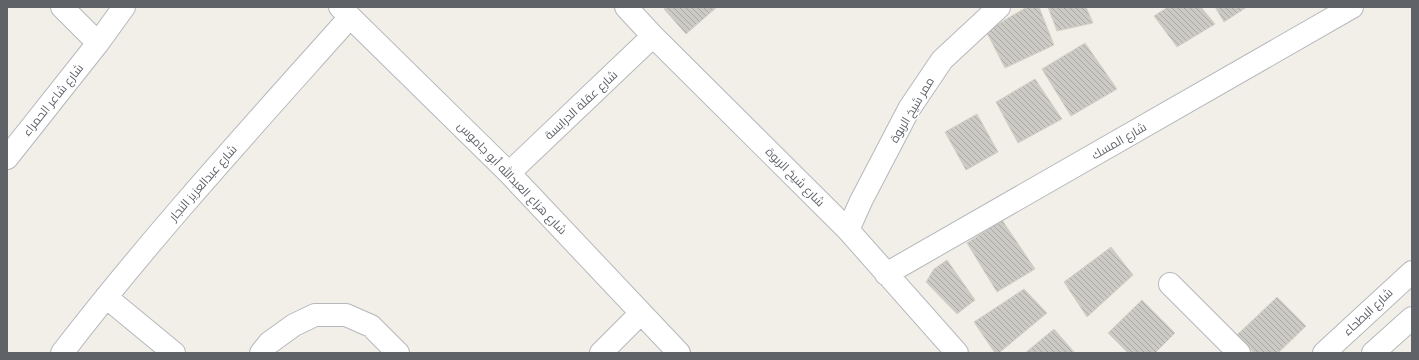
<svg xmlns="http://www.w3.org/2000/svg" width="1419" height="360" viewBox="0 0 1419 360" font-family="'Golos Text',Cairo,sans-serif">
<defs>
<pattern id="building-back-hatch" width="6" height="6" patternUnits="userSpaceOnUse"><rect width="6" height="6" fill="#cccac5"/><path d="M-1 5l2 2M0 0l6 6M5-1l2 2" fill="none" stroke="#a9a8a4"/></pattern>
</defs>
<rect width="100%" height="100%" fill="#f1efe8"/>
<path fill="url(#building-back-hatch)" stroke="#d6d1c6" d="M667,7H717L686,34L664,9Z
M1027,7H1039L1054,45L1005,68L986,31Z
M1048,7H1086L1093,23L1057,31Z
M1168,7H1201L1215,24L1177,47L1154,16Z
M1215,7H1247L1224,22Z
M1085,43L1117,89L1071,116L1042,69Z
M1035,79L1062,119L1018,143L996,102Z
M977,114L998,152L966,170L945,132Z
M1002,220L1035,269L997,292L967,243Z
M1111,247L1133,275L1087,317L1064,282Z
M947,260L975,300L957,314L926,282L934,269Z
M1024,289L1047,313L999,353H995L974,322Z
M1277,297L1306,326L1278,353H1254L1237,335Z
M1142,300L1175,333L1155,353H1128L1108,333Z
M1054,329L1075,353H1025Z"/>
<g fill="none" stroke-linecap="round" stroke-linejoin="round">
<defs>
<path id="minor" d="M62,7L98,43
M340,7L509,173L679,353
M626,7L653,36L848,230L957,353
M7,158L98,43L124,7
M509,173L653,36
M848,230L861,201L909,109L942,60L999,7
M886,274L1352,7
M1170,284L1239,353
M106,297L174,353
M62,353C152,236 252,127 350,17
M261,353L269,343L294,325L315,315H346L371,326L398,353
M601,353L641,313
M1324,353L1412,272
M1373,353L1412,318"/>
</defs>
<use href="#minor" stroke="#b5b8bc" stroke-width="24"/>
<use href="#minor" stroke="#fff" stroke-width="22"/>
</g>
<g text-anchor="middle" stroke-width="3" stroke-linejoin="round" paint-order="stroke">
<g font-size="12" fill="#5f6368" stroke="#fff">
<text transform="translate(53 100) rotate(-51)" y="4">شارع شاعر الحمراء</text>
<text transform="translate(581 105) rotate(-43)" y="4">شارع عقلة الدرابسة</text>
<text transform="translate(912 110) rotate(-59)" y="4">ممر شيخ الربوة</text>
<text transform="translate(1119 141) rotate(-30)" y="4">شارع المسك</text>
<text transform="translate(795 177) rotate(45)" y="4">شارع شيخ الربوة</text>
<text transform="translate(512 178) rotate(46)" y="4">شارع هزاع العبدالله أبو جاموس</text>
<text transform="translate(203 183) rotate(-49)" y="4">شارع عبدالعزيز النجار</text>
<text transform="translate(1368 312) rotate(-43)" y="4">شارع البطحاء</text>
</g>
</g>
<rect width="1419" height="360" fill="none" stroke="#5f6368" stroke-width="16"/>
</svg>
